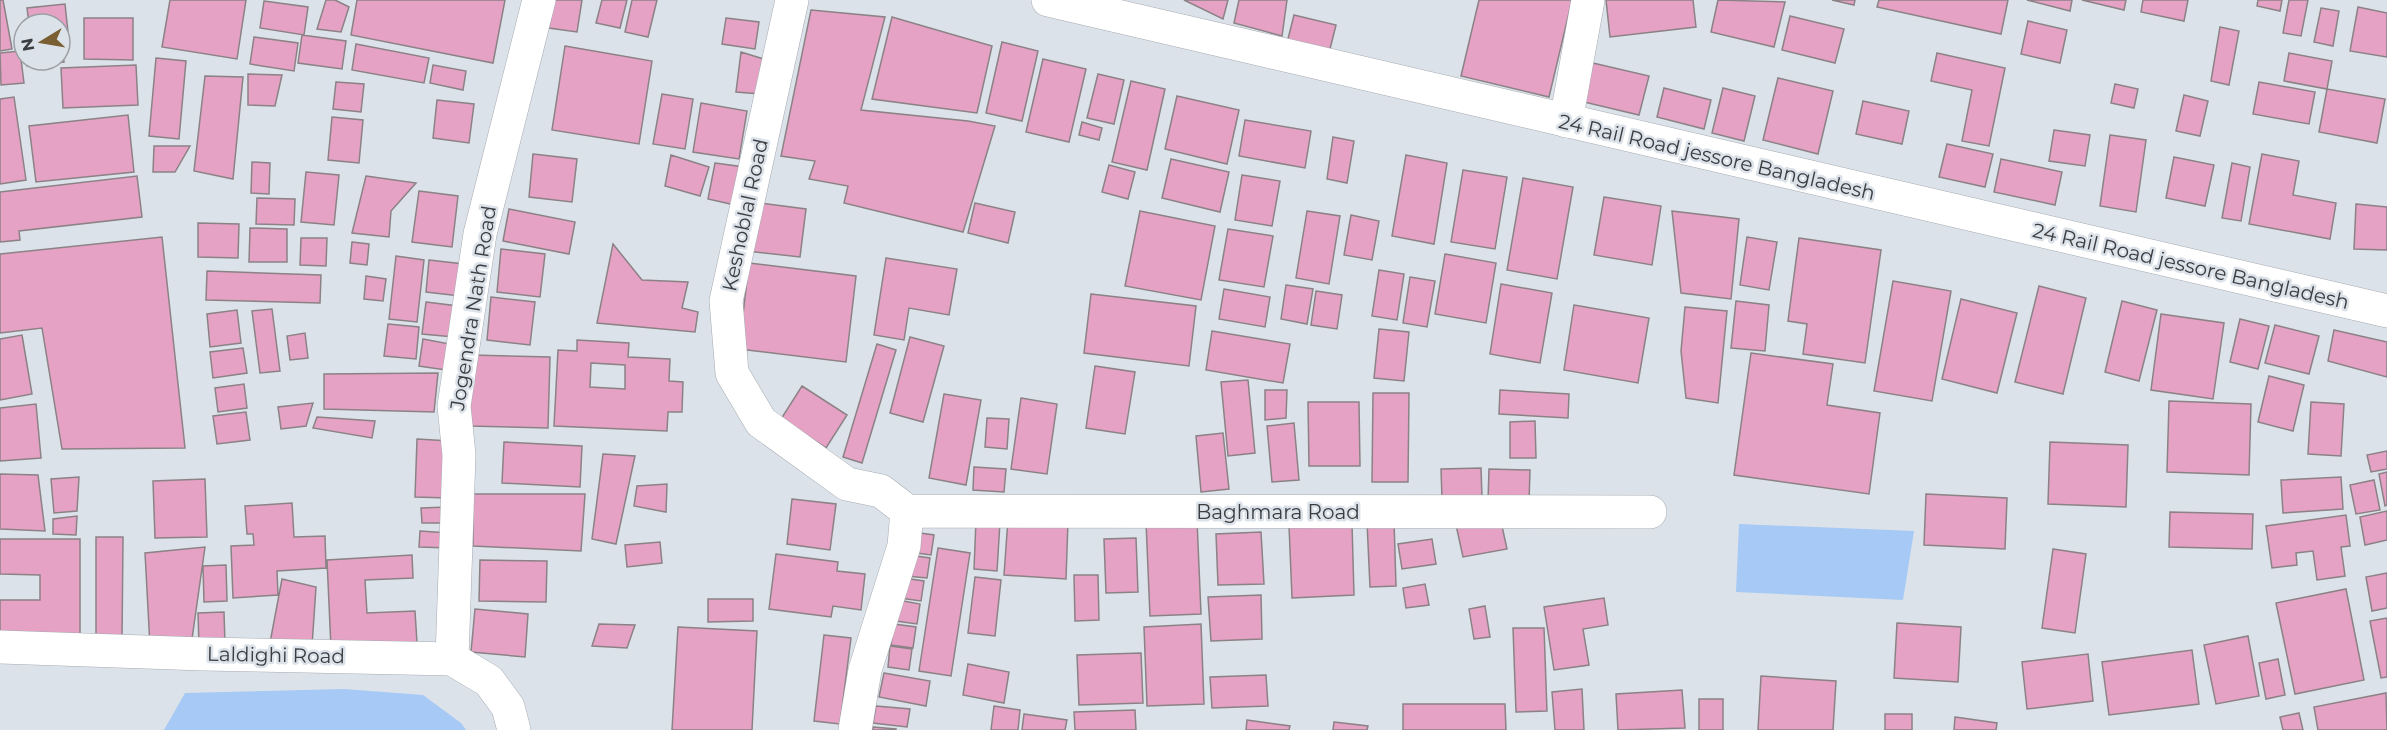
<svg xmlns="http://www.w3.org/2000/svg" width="2387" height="730" viewBox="0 0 2387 730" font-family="Montserrat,sans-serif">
<rect width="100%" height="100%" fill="#dce2e9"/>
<path fill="#a6c9f5" d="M1739,524L1914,531L1903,600L1736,592Z
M344,689L423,695L461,723L466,730H164L185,693Z"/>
<path fill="#e6a2c4" stroke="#8b8286" stroke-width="1.5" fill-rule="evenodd" d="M0,0H3L12,49L0,51Z
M170,0H246L237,59L162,47Z
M326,0H335L349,7L341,32L317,29Z
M357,0H505L493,63L351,35Z
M554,0H582L577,32L549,28Z
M602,0H627L620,28L596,23Z
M632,0H657L648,37L625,32Z
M1184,0H1228L1223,19Z
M1239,0H1287L1282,36L1234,23Z
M1479,0H1572L1549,97L1461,76Z
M1606,0H1693L1696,27L1610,37Z
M1718,0L1785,2L1774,47L1711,32Z
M1832,0H1855L1854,5Z
M1879,0H2008L2001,34L1877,7Z
M2027,0H2072L2070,11Z
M2082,0H2126L2124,10Z
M2143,0H2188L2184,21L2141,12Z
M2258,0H2282L2280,11L2257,6Z
M2289,0H2308L2301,36L2283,33Z
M264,1L308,7L304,35L260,28Z
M65,4L68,32L60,33V24H29L27,8Z
M2358,7L2387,13V57L2350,51Z
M2321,8L2339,11L2333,46L2314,42Z
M811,10L885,17L861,110L968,121L995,126L963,232L844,203L848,186L809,179L815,161L781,156Z
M1294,15L1336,25L1328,57L1286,47Z
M1790,16L1844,29L1835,63L1782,50Z
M892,17L992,46L977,113L872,99Z
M84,18H133V60L84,59Z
M726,18L759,22L755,49L722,44Z
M2028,21L2067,30L2060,63L2021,54Z
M2220,27L2239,31L2229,85L2211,81Z
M302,35L346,41L342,69L298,63Z
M254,37L298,43L294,71L250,64Z
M1002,42L1038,51L1022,121L986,113Z
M356,44L429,58L424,83L352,70Z
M60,46H62L64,62L27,66L26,60H60Z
M565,46L652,61L639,144L552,130Z
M20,51L24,83L1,85L0,53Z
M741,52L770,61L760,94L736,92Z
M1937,53L2005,68L1989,146L1962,141L1972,90L1931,81Z
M2289,53L2332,61L2327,89L2284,81Z
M156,58L186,61L179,139L149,136Z
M1043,59L1086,69L1069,142L1026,132Z
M1593,63L1649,76L1639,115L1584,102Z
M136,65L138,105L63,108L61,68Z
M433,65L466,71L463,90L430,83Z
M248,74L282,75L275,106L248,105Z
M1098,74L1124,80L1114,124L1087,118Z
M205,76L243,77L233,179L194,171Z
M1778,78L1833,91L1818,154L1763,140Z
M1131,81L1165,89L1147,170L1112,162Z
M336,82L364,84L361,112L333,109Z
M2259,82L2315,92L2309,124L2253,114Z
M2115,84L2138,89L2134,108L2111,103Z
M1664,88L1711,100L1704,129L1657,117Z
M1723,88L1755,96L1744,141L1712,133Z
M2327,89L2385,99L2377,143L2319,132Z
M662,94L693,99L685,149L653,144Z
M2184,95L2208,101L2200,136L2176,131Z
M1177,96L1239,110L1227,164L1165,149Z
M14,97L26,180L0,184V99Z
M437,100L474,104L469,143L433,138Z
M1863,101L1909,111L1902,144L1856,134Z
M701,103L747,111L739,159L693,152Z
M128,115L134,172L36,182L29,126Z
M332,117L363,120L359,163L328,160Z
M1245,120L1311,131L1305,168L1239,156Z
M1082,122L1102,128L1099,140L1079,135Z
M2054,130L2090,135L2085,166L2049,161Z
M2110,135L2146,140L2136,212L2100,206Z
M1333,137L1354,141L1347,183L1327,179Z
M1947,144L1993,154L1985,187L1939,177Z
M154,146H190L175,172H153Z
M533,154L577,159L572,202L529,197Z
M2262,154L2299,161L2293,195L2336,203L2330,239L2249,224Z
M671,155L709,167L700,196L665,186Z
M1406,155L1447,163L1434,244L1392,236Z
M2174,157L2214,165L2205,206L2166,198Z
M1171,159L1229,172L1220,212L1162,198Z
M2001,159L2062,172L2055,205L1994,192Z
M252,162L270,163L269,194L251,193Z
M715,163L744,167L735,205L708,199Z
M2232,163L2250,167L2241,221L2222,218Z
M1109,165L1135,172L1128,199L1102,192Z
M1463,170L1507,177L1495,249L1451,242Z
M306,172L339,175L334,225L301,222Z
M1242,175L1280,181L1272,226L1235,220Z
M137,176L142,217L19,231L20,240L0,242V192Z
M366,176L416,183L391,211L389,237L352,233Z
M1523,178L1573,187L1557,279L1507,270Z
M419,191L458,196L452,247L412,242Z
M1604,197L1661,206L1652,265L1594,255Z
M257,198L295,199L294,225L256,224Z
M752,202L806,209L800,257L747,251Z
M975,203L1015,212L1008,243L968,233Z
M2356,204L2387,207V250L2354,249Z
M509,209L575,222L569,254L503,241Z
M1140,211L1215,226L1201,300L1125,286Z
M1307,211L1340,216L1329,284L1296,278Z
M1672,211L1739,219L1731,299L1681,293Z
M1351,215L1379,221L1372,260L1344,255Z
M198,223L239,224L238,258L198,257Z
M250,228L287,229V262H249Z
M1228,229L1273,236L1264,287L1219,280Z
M162,237L185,448L62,449L42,328L0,333V254Z
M1747,237L1777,242L1769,290L1740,285Z
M301,238H327L326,266L300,265Z
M1799,238L1881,250L1865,363L1803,354L1807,324L1788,321Z
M352,242L369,244L367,265L350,263Z
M613,244L642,280L688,282L682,308L698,312L695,332L597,323Z
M501,249L545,254L540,297L497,292Z
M1445,254L1496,263L1486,323L1435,314Z
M396,256L424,260L417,322L389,319Z
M886,258L957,269L949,315L909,308L904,340L874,335Z
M429,260L464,264L460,296L426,292Z
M749,263L856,276L846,362L739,349Z
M1379,270L1404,274L1397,320L1372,316Z
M207,271L321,275L320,303L206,300Z
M366,276L386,279L383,301L364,299Z
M1410,277L1435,281L1427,327L1403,323Z
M1893,281L1951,291L1932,401L1874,391Z
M1501,284L1552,293L1540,363L1490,354Z
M1286,285L1313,289L1307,324L1281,319Z
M2039,286L2086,298L2063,394L2015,382Z
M1224,289L1270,297L1265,327L1219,319Z
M1316,291L1342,295L1337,329L1311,325Z
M1091,294L1196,306L1189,366L1084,353Z
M491,297L535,302L530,345L487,340Z
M1961,299L2017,313L1997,393L1942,379Z
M1736,301L1769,305L1765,351L1731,348Z
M2122,301L2157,310L2139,381L2105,372Z
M426,302L458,306L454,337L422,334Z
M1574,305L1649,318L1638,383L1564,370Z
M1685,307L1727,311L1718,403L1686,398L1681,351Z
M272,309L280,371L260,373L252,311Z
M237,310L241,343L210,347L207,314Z
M2161,314L2224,323L2213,399L2151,390Z
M2240,319L2269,326L2258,369L2230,362Z
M388,324L419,327L416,359L384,356Z
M2275,325L2319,336L2309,374L2265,363Z
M1379,329L1409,332L1404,381L1374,378Z
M2334,330L2387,342V377L2328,361Z
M1212,331L1290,344L1283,383L1206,370Z
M305,333L308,358L290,360L287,336Z
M22,335L32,394L0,400V339Z
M910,337L944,346L923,422L890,413Z
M423,339L450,344L446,370L419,366Z
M577,340L629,343L628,357L670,359L669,381L683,382L682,412H668L667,431L554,426L558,350L577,351ZM591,363L625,365V389L590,387Z
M877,344L896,350L862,463L843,457Z
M243,348L247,373L213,378L210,352Z
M1751,353L1833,364L1827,405L1880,413L1869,494L1734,475Z
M471,355L550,357L548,428L470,426Z
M1095,366L1135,372L1125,434L1086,428Z
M438,373L434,412L324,409V374Z
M2269,376L2304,385L2293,431L2258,422Z
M1248,380L1255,453L1228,456L1221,382Z
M244,384L247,408L218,412L215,388Z
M802,386L847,415L826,448L781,419Z
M1265,390H1287L1286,418L1265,420Z
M1500,390L1569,394L1568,418L1499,414Z
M1373,393H1409L1408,482H1372Z
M944,394L981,400L966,485L929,478Z
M1021,398L1057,404L1047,474L1011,469Z
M2169,401L2251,404L2249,475L2167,472Z
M1308,402H1359L1360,466H1309Z
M2311,402L2344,404L2341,456L2308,454Z
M313,403L306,426L281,429L278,407Z
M36,404L41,458L0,461V408Z
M246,412L250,440L217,444L213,416Z
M317,417L375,421L372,438L313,428Z
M987,418L1009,419L1007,449L985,447Z
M1535,421L1536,458H1510V422Z
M1294,423L1299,480L1272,482L1267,426Z
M1223,433L1229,489L1201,492L1196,436Z
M417,439L450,441L448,498L415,497Z
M504,442L582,446L580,487L502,483Z
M2050,442L2128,445L2126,507L2048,504Z
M2387,451V469L2371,472L2367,455Z
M603,454L635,456L616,544L592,539Z
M974,467L1006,469L1004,492L973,490Z
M1481,468L1482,497L1442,499L1441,469Z
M1489,469L1530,470L1529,502L1488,501Z
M2387,472V505L2385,506L2379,474Z
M0,474L38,475L45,531L0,529Z
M79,477L77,511L54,513L51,479Z
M2341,477L2343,509L2283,513L2281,480Z
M205,479L207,537L155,538L153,481Z
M2374,480L2380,510L2356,514L2350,485Z
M667,484L666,512L634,506L637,486Z
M473,494H585L581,551L473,546Z
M1926,494L2007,498L2005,549L1924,545Z
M792,499L836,504L830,550L787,544Z
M292,503L294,537L325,536L326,568L277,571L278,595L233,598L231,546L254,545L253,534H247L245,506Z
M447,507V523H422L421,508Z
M2387,511V540L2365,545L2360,517Z
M2170,512L2253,514L2252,549L2169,547Z
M2346,515L2350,546L2341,547L2345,576L2317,580L2313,551L2296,553L2297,565L2272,568L2266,526Z
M77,516L76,535L53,534V519Z
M1500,517L1507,549L1463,557L1456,525Z
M1008,519L1068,522L1066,579L1004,575Z
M1197,520L1201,614L1150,616L1146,522Z
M976,521L1000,522L997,571L974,569Z
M1394,521L1396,586L1370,587L1367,522Z
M1352,524L1354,595L1292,598L1289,526Z
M420,531L449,533V548L419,547Z
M913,532L934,535L931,555L909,552Z
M1261,532L1264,584L1218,585L1216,534Z
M96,537H123L122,641H96Z
M1136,538L1138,592L1106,593L1104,539Z
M0,539H80V636H0V600H40V575L0,574Z
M1432,539L1436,564L1402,569L1398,544Z
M660,542L662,563L627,567L625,545Z
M205,547L191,646H150L145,553Z
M938,548L970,553L951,676L919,671Z
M2053,549L2086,554L2075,633L2042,628Z
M776,554L838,562L837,571L865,574L861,610L833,606L831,617L769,609Z
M412,555L413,578L365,580L367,613L415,611L417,643L331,648L327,560Z
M909,555L930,558L927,578L906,576Z
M480,560L547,561L546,602L479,601Z
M226,565L227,601L204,602L203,566Z
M2387,573V608L2372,611L2366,577Z
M1074,575H1098L1099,620L1075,621Z
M975,577L1001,580L995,636L968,633Z
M903,578L924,581L921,601L900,598Z
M282,579L316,587L312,646L269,648Z
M1425,584L1429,605L1406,608L1403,588Z
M2346,589L2364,680L2295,694L2276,603Z
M1261,595L1262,639L1211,641L1208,597Z
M1604,598L1608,625L1583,629L1589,665L1554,670L1544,607Z
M708,599H753V621L708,622Z
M898,600L920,604L917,624L896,621Z
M1485,606L1490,637L1474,639L1469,609Z
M475,609L528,614L525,657L471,652Z
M224,612L225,645L199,646L198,613Z
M2387,618V677L2381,678L2370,621Z
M1897,623L1961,627L1958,682L1894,678Z
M599,624L635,625L627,648L592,646Z
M894,624L916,627L913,648L891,645Z
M1201,624L1204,704L1147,706L1144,627Z
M678,627L757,631L752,730H672Z
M1513,628H1544L1547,711L1516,712Z
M824,635L851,638L840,724L814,721Z
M2248,636L2259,696L2216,704L2204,645Z
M890,646L912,649L909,670L888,667Z
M2192,650L2199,704L2109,715L2102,662Z
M1141,653L1143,703L1079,705L1077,655Z
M2088,654L2093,701L2027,709L2022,662Z
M2278,659L2285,695L2266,699L2259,663Z
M968,664L1009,672L1004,703L963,695Z
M884,673L930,681L926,706L879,697Z
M1266,675L1268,706L1212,708L1210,677Z
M1761,676L1836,681L1833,730H1758Z
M1582,689L1584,730H1555L1552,692Z
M1682,690L1685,728L1618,730L1616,694Z
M2386,693L2387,730H2318L2314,707Z
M1699,699H1723V730H1699Z
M1403,704H1505L1506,730H1403Z
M876,706L910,709L907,727L873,723Z
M994,706L1020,710L1018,730H991Z
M1135,710L1136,730H1075L1074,712Z
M2299,713L2303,730H2283L2280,717Z
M1024,714L1067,720L1065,730H1022Z
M1885,714H1912V730H1885Z
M1955,717L1997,723L1996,730H1954Z
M1247,720L1290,726L1289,730H1246Z
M1334,722L1368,726L1367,730H1333Z
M873,727L896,729V730H873Z"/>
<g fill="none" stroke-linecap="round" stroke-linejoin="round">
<defs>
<path id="minor" d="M792,0L726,301L732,373L761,422L847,484L881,491L907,511L904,546L865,670L855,730
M1566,121L1588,0
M907,511L1650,512
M0,647L203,654L452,659L489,681L508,707L514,730
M452,659L459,455L454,406L480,234L539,0"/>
<path id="tertiary" d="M1048,0L2387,311"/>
</defs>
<use href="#minor" stroke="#a6abb2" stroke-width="34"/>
<use href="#tertiary" stroke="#a6abb2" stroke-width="34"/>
<use href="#minor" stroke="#fff" stroke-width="33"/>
<use href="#tertiary" stroke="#fff" stroke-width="33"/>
</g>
<g text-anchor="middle" stroke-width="5" stroke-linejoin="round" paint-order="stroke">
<g font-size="20" fill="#3b3d40" stroke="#dce2e9">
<text transform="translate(1717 157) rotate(13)" y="7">24 Rail Road jessore Bangladesh</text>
<text transform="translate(745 215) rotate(-78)" y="7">Keshoblal Road</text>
<text transform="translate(2191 266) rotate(13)" y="7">24 Rail Road jessore Bangladesh</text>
<text transform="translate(473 308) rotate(-81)" y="7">Jogendra Nath Road</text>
<text x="1278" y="519">Baghmara Road</text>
<text transform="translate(276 655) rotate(1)" y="7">Laldighi Road</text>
</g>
</g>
<g transform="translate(42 42) rotate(259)"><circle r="28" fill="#dce2e9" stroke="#9ca0a5" stroke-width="1.5"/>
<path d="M0-4.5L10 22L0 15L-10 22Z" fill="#795f31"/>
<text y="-9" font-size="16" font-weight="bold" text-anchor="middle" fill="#3b3d40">N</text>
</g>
</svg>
